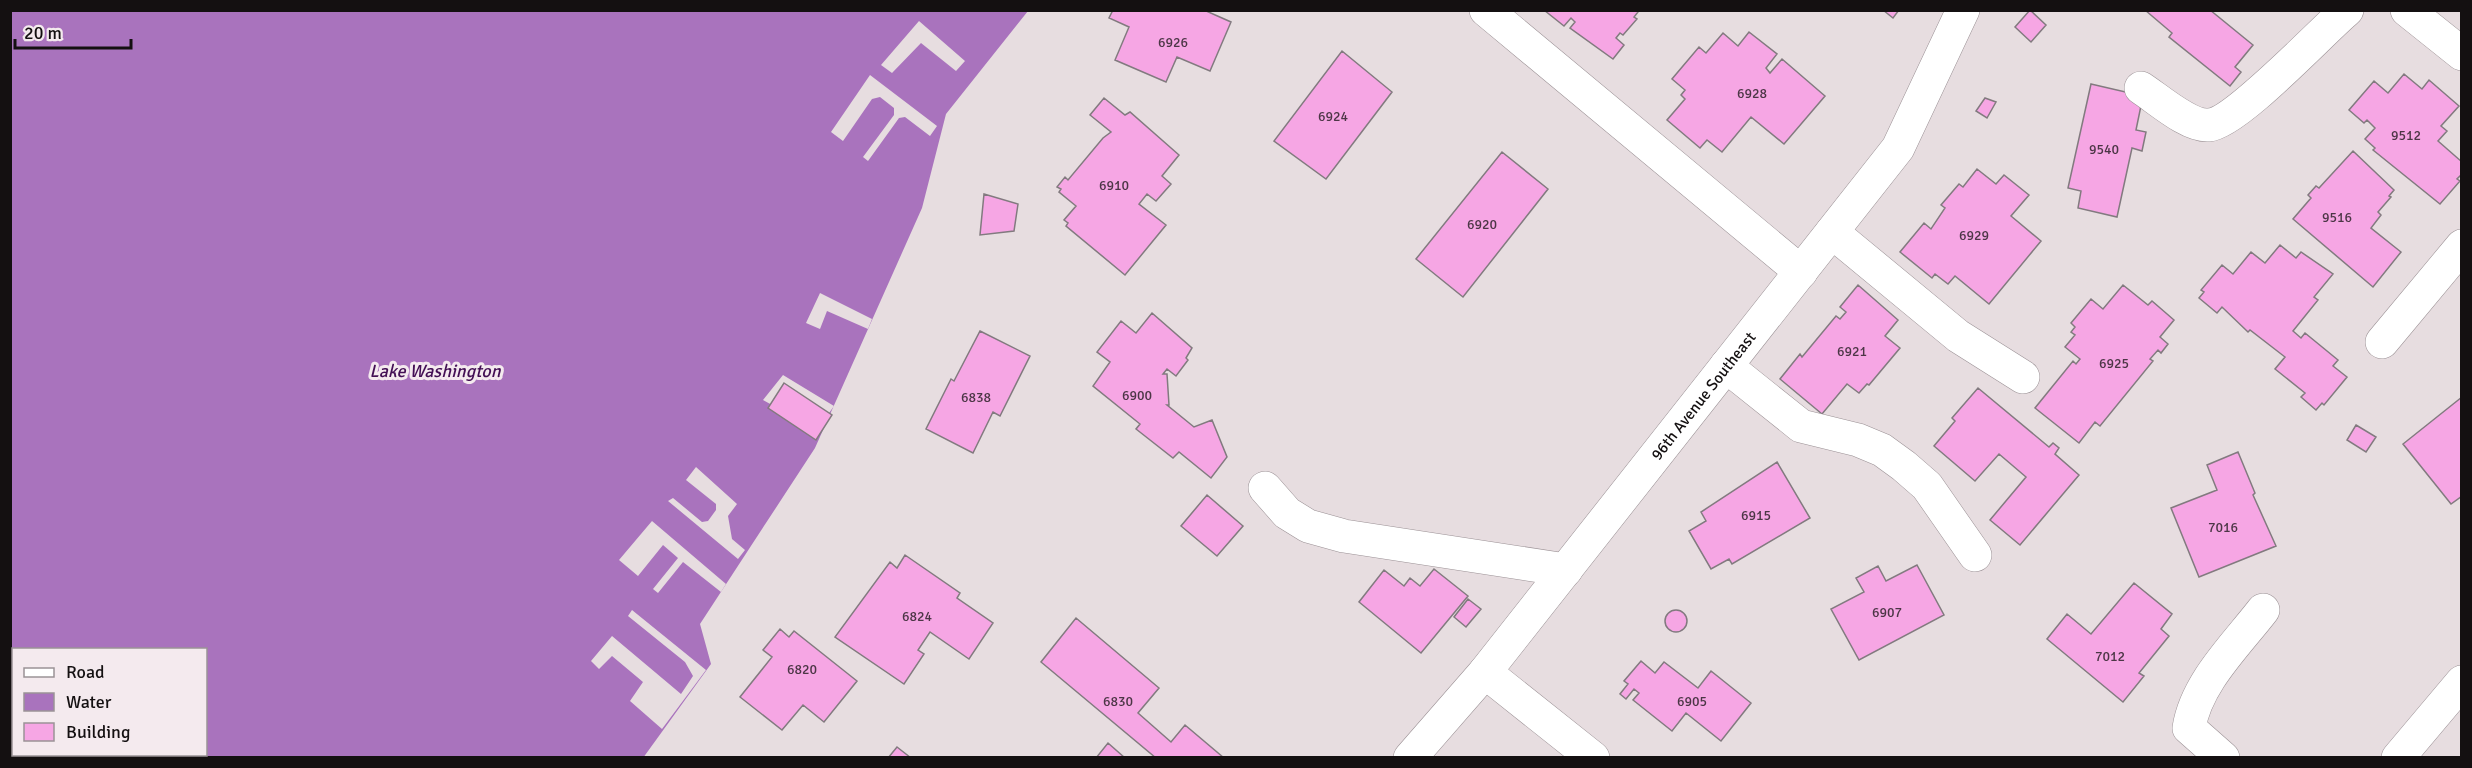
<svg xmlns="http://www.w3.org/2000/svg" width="2472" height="768" viewBox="0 0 2472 768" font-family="Signika,sans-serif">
<rect width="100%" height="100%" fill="#e7dde0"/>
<path fill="#a973bd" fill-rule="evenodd" d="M10,11H1028L946,114L922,208L815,448L700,624L711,664L643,758L11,757ZM14,650H206V754H14Z"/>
<path fill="#e7dde0" d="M919,21L965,61L956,71L921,43L892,73L881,65Z
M870,75L937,126L930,136L905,117L899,118L868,161L863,157L894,115V108L880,97L872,99L843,141L831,132Z
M820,293L872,319L868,329L827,311L820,329L806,323Z
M783,375L834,406L817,430L763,400Z
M696,467L737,504L728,516L732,539L745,550L738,559L668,501L673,498L702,522L708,521L716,510V504L686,480Z
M652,521L726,584L721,592L683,562L658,593L653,589L678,558L663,545L638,576L619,560Z
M632,610L706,670L662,729L630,701L643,682L612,656L599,669L591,661L612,636L681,694L693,676L685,662L628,616Z"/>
<path fill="#f6a6e4" stroke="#827a7f" stroke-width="1.5" d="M1113,10H1204L1231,22L1210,71L1177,57L1166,82L1115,60L1129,27L1109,18Z
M1544,10H1635L1638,12L1634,17L1637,19L1623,35L1620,33L1616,38L1624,45L1613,59L1570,28L1575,22L1571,18L1564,26Z
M1883,10H1899L1893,18Z
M2030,10L2046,25L2031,42L2015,27Z
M2145,10H2210L2253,45L2235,67L2241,72L2230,86L2169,37L2172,33Z
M1749,32L1777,54L1766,68L1770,73L1782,59L1825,96L1784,144L1751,117L1722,152L1707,140L1700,148L1667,120L1685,99L1681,95L1685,90L1672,79L1699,47L1706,53L1723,33L1738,46Z
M1342,51L1392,92L1326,179L1274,141Z
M2404,74L2422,89L2429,80L2459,106L2441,126L2447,131L2438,141L2462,162V174L2457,179L2460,181L2440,204L2373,150L2375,148L2365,139L2375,128L2367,120L2364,123L2349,110L2374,81L2388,93Z
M2091,84L2143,96L2136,130L2146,132L2142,151L2132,148L2117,217L2078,208L2081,191L2068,188Z
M1104,98L1125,115L1130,112L1179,155L1162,176L1171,184L1156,201L1147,194L1139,204L1166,225L1125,275L1066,226L1068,223L1064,220L1076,206L1059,192L1061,189L1057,187L1065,177L1068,180L1103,138L1111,132L1090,115Z
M1985,98L1996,102L1987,118L1976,111Z
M2353,151L2394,190L2389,196L2391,197L2378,212L2381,215L2371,228L2401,252L2373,287L2293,219L2311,198L2308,195L2316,186L2319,188Z
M1502,152L1548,189L1463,297L1416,259Z
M1977,169L1996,184L2004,175L2029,195L2011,216L2041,241L1989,304L1955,276L1948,284L1935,274L1932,278L1900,252L1924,223L1931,229L1945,208L1941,205L1959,184L1963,187Z
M984,194L1018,204L1014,231L980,235Z
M2280,245L2296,258L2301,252L2333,274L2314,297L2318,300L2293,331L2301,338L2305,333L2338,360L2333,366L2347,377L2324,405L2322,403L2316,410L2301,397L2305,393L2275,369L2285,357L2250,330L2248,332L2222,307L2217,313L2199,298L2204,292L2201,290L2222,265L2233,274L2251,252L2265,263Z
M1858,285L1898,320L1885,336L1900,348L1869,385L1867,384L1859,393L1847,384L1822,414L1780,379L1800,354L1802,357L1836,316L1840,319L1846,312L1840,307Z
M2123,285L2148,305L2152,301L2174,320L2160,337L2168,344L2161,353L2158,350L2150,359L2153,361L2100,426L2095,422L2079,443L2035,408L2073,361L2076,364L2080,359L2065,347L2075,335L2071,332L2075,327L2071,323L2091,299L2103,309Z
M1152,313L1192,348L1186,358L1188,360L1176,376L1167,369L1163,374H1167L1169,405H1167L1194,427L1212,420L1227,457L1211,478L1179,452L1173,458L1136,429L1140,424L1093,386L1110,362L1097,352L1121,321L1136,333Z
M980,331L1030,356L1000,416L993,412L973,453L926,429L951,379L954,381Z
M784,383L832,415L816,440L768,408Z
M1978,388L2049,447L2053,443L2059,448L2055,454L2079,475L2020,545L1990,520L2026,477L1999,454L1975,481L1934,446L1955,421L1952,418Z
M2462,397V496L2451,504L2403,444Z
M2356,425L2376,437L2366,452L2347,440Z
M2238,452L2255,493L2253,495L2276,546L2199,577L2171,508L2217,490L2207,465Z
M1777,462L1810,518L1732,564L1729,559L1711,569L1689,531L1706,521L1701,512Z
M1207,495L1243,526L1217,556L1181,526Z
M905,555L960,593L957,598L993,623L969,659L930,632L918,650L924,654L904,684L835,637L890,562L897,568Z
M1917,565L1944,615L1859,660L1831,609L1864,592L1856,578L1878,566L1886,581Z
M1434,569L1468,596L1421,653L1359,602L1384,570L1404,586L1410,578L1420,586Z
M2134,583L2172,614L2161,629L2169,636L2139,673L2144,676L2123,702L2047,639L2067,614L2091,634Z
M1468,599L1481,609L1466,627L1454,617Z
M1665 621a11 11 0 1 1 22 0a11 11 0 1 1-22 0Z
M1076,618L1159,688L1138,713L1171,742L1185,725L1224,758H1156L1041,662Z
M780,629L789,637L794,631L857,681L824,722L803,705L782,730L740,697L772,657L763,650Z
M1641,661L1655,673L1664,662L1698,688L1711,671L1751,703L1721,741L1686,713L1672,731L1633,700L1639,693L1634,689L1626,699L1620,694L1628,684L1624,681Z
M1108,743L1125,758H1096Z
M897,747L911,758H888Z"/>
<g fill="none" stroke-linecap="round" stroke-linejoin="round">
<defs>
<g id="minor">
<path d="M1486,10L1801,272"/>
<path d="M2407,10L2462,54"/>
<path d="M2141,88C2158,99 2189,127 2209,125C2236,123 2321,32 2347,10"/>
<path d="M1832,232L1958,336L2023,377"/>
<path d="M2382,342L2462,246"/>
<path d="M1726,366L1801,426L1858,440L1882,450L1904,466L1927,486L1975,555"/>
<path d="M1265,488L1287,513L1308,526L1344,536L1566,570"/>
<path d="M1485,672L1593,758"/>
<path id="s1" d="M1410,758L1485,672L1898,148L1963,10"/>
<path d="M2223,758L2189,728C2196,683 2236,645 2263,610"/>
<path d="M2398,758L2462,682"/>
</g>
</defs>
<use href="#minor" stroke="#9b9195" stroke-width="34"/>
<use href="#minor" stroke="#fff" stroke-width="33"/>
</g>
<g text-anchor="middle" stroke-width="6" stroke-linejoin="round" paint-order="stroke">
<g font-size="14" fill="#4c3646">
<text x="1173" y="47">6926</text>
<text x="1752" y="98">6928</text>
<text x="1333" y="121">6924</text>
<text x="2406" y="140">9512</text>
<text x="2104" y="154">9540</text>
<text x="1114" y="190">6910</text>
<text x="2337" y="222">9516</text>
<text x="1482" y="229">6920</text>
<text x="1974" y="240">6929</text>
<text x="1852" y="356">6921</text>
<text x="2114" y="368">6925</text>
<text x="1137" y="400">6900</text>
<text x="976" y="402">6838</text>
<text x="1756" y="520">6915</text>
<text x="2223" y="532">7016</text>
<text x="1887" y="617">6907</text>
<text x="917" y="621">6824</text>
<text x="2110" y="661">7012</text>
<text x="802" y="674">6820</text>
<text x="1118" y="706">6830</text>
<text x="1692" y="706">6905</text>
</g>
<g font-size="16" fill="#141011" stroke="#f4eaee">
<text dy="6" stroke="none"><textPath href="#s1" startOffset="466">96th Avenue Southeast</textPath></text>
</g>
<g font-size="18" font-style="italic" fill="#430f54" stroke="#f4eaee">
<text x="435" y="377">Lake Washington</text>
</g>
</g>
<rect width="2472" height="768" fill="none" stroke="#141011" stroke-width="24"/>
<rect x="12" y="648" width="195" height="108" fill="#f4eaee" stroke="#9a9396" stroke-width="1.5"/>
<rect x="24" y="668" width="30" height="9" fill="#ffffff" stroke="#9a9396" stroke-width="1.5"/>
<text x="66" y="678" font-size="18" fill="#141011">Road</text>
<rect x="24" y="693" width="30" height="18" fill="#a973bd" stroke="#9a9396" stroke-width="1.5"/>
<text x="66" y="708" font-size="18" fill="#141011">Water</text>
<rect x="24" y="723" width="30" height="18" fill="#f6a6e4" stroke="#9a9396" stroke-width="1.5"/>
<text x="66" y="738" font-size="18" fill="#141011">Building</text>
<path d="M15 39v9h116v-9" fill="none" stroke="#141011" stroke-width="3"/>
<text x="24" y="39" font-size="18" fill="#141011" stroke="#f4eaee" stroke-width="4.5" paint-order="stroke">20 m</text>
</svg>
